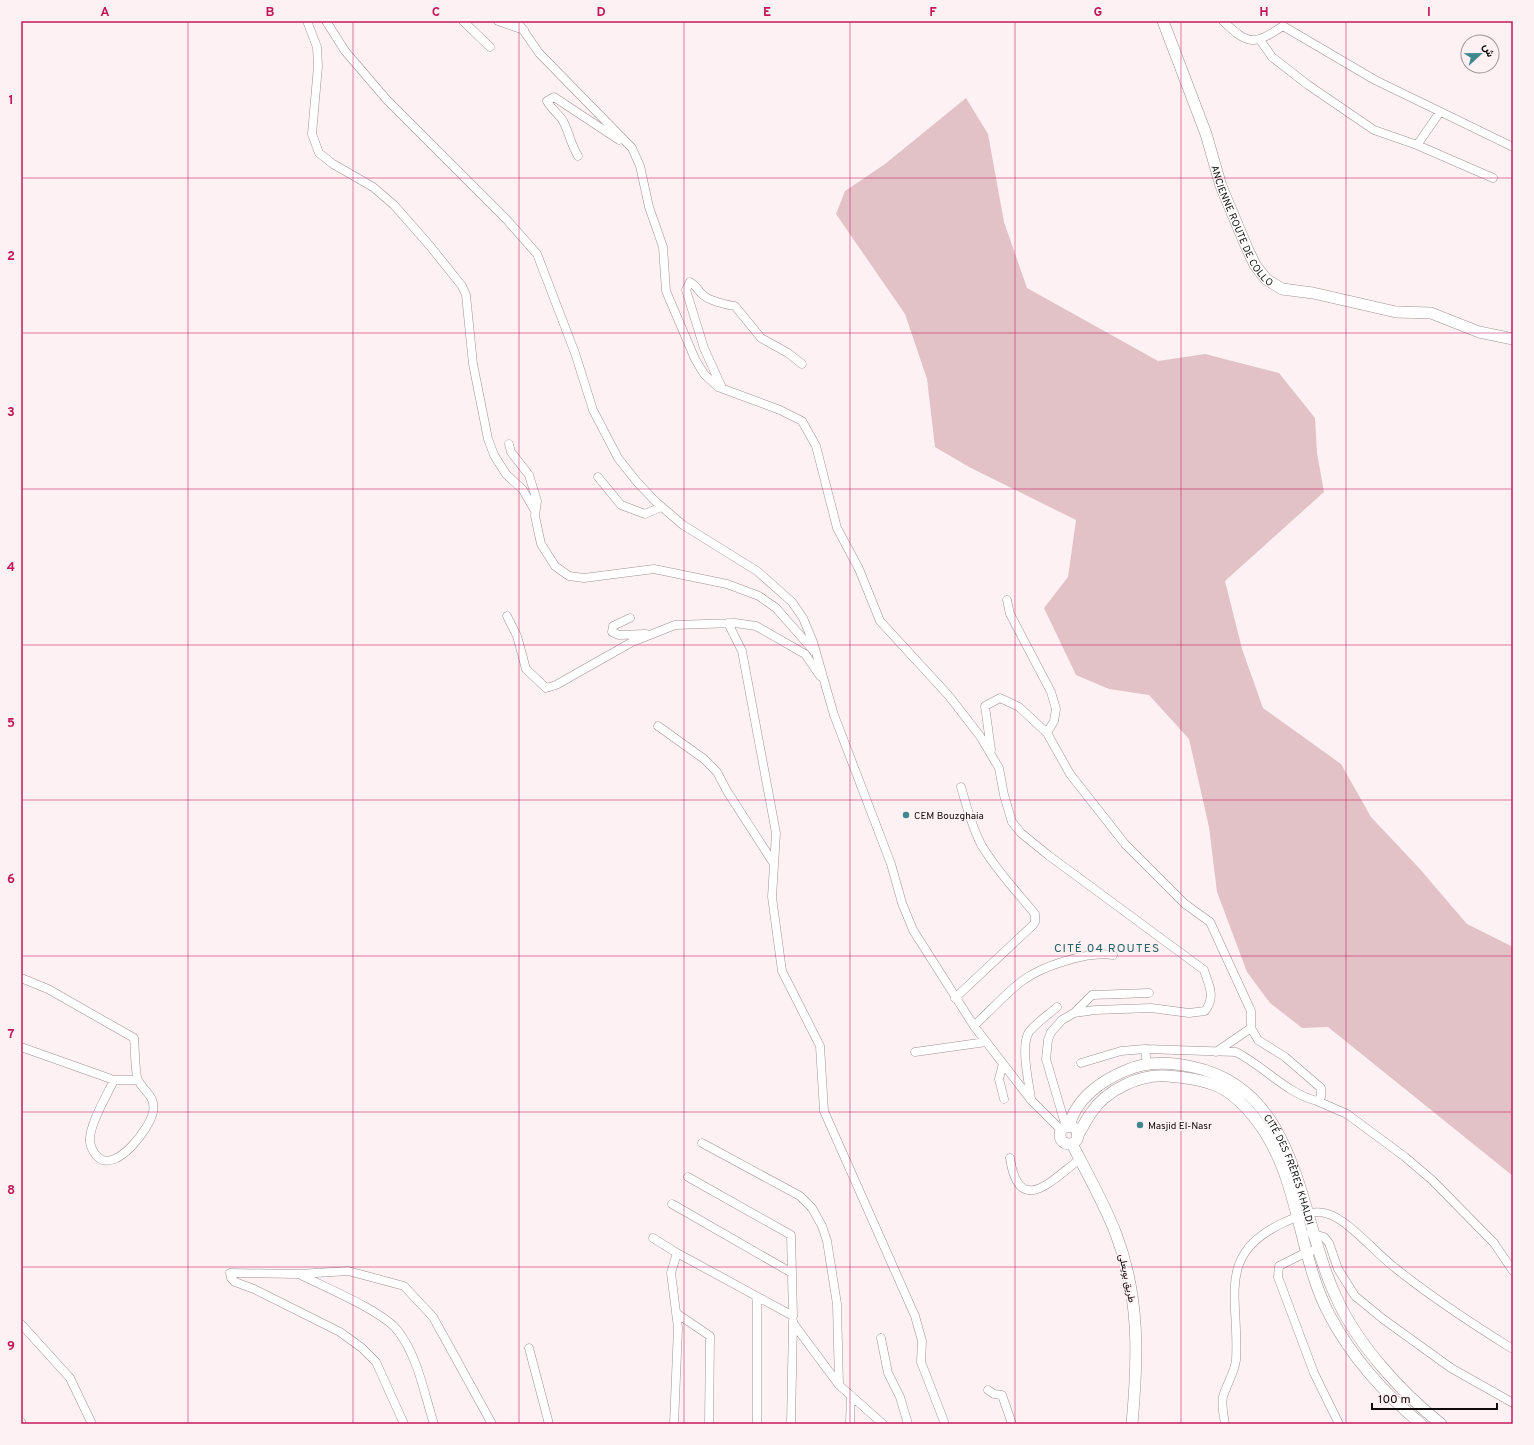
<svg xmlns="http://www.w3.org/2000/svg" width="1534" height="1445" viewBox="0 0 1534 1445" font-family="Overpass,Vazirmatn,sans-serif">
<rect width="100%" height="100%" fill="#fef1f3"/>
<path fill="#e2c2c6" d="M966,98L988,134L1004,222L1027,288L1158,361L1205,354L1279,373L1315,418L1317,453L1324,492L1225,581L1242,649L1263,708L1341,764L1371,817L1419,868L1467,924L1513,947V1176L1328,1027L1302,1028L1270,1003L1247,972L1217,892L1209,827L1189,739L1149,695L1109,689L1076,675L1044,608L1068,577L1076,520L969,467L935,447L927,379L905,314L836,214L845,191L885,164Z"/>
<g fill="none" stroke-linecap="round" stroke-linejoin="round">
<defs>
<path id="minor" d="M307,21L317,47L318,66L312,134L319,153L333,164L373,187L394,205L430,246L462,286L466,295L473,364L488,439L494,455L506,474L523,490L535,511
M326,21L345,51L387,100L507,220L537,254L575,353L593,410L618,458L637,482L656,502L683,525L757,571L792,602L803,618L813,642L834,715L891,864L902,903L913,930L974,1026L1031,1100L1061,1130
M463,21L490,47
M498,21L524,30
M517,21L539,53L632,148L640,166L649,207L663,247L666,291L695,359L704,374L718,387L780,410L802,421L816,446L837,528L859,569L880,621L949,696L980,736L999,768L1004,795L1012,822L1021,833L1048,855L1204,970C1209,986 1216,996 1205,1011L1189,1013L1151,1008L1095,1010L1074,1013L1062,1020L1051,1032L1048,1040L1046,1059L1066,1127
M1223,21C1249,46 1254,45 1283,26
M1283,26L1375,80L1513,147
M1260,40L1272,57L1308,85L1374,130L1417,145L1493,178
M1417,145L1440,112
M578,156C571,145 569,132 563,121C559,114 551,109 547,101L554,97L619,140
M722,388L704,348L686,290L690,282C696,285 696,288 701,293C706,300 726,305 735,306L761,338L788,353L802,364
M509,444L511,452L529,475L537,501L535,516L541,544L555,566L569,576L584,578L654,569L727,584L759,596L776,608L813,650
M598,477L621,505L645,514L661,507
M1007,600L1010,614L1051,692L1056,709L1054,721L1047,733
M507,616L517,636L526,669L546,688L556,685L632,642L675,625L735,623L756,626L805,654L820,676
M630,618L613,626L612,632L619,635L646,634
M728,623L742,651L776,833L772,897L782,971L820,1046L824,1111L915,1316L922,1341L921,1362L945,1424
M658,726L704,759L717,772L727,791L774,864
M991,750L985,706L1000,698L1019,707L1047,733L1070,774L1125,844L1185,904L1210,922L1251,1011V1028L1258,1040L1285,1057L1321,1088V1097L1317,1101C1286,1093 1265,1067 1236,1052L1145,1049L1147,1064
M21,978L48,989L134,1038C135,1047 135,1074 138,1080C144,1092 156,1096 153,1112C150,1128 117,1172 99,1158C94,1154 91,1148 90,1142C88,1127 107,1095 114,1080
M955,998L1033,925L1035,922V914C1017,892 997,871 982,846C972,828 967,807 961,787
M1074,1013L1092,995L1149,993
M974,1026C990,1011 1005,994 1022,981C1042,966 1088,951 1113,955
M21,1047L114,1080H138
M915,1052L986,1042
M1216,1052L1251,1028
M1081,1063L1121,1051L1145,1049
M1003,1064L999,1079L1004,1099
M1031,1099C1029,1083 1020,1046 1029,1032C1036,1023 1048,1015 1057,1007
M1317,1101L1347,1114L1405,1157L1432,1180L1494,1243L1513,1271
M702,1143L800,1196L812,1208L822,1226L827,1241L837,1304L839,1385L793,1323
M1010,1158C1019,1218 1052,1180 1080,1159
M672,1204L792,1273
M1310,1233L1324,1237L1329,1243L1338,1269L1355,1296L1383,1319L1451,1368L1513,1403
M653,1238L677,1253
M1311,1251L1307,1252L1279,1266L1278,1277L1314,1373L1339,1424
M301,1275C324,1287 383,1311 398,1331C418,1357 424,1393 434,1424
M757,1297V1424
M676,1313L710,1336L709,1424
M21,1324L70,1378L92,1424
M881,1338L888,1373L900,1397L908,1424
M529,1348L549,1424
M839,1385L883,1424
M988,1390L994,1394L1002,1395L1012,1424
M21,1422L22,1424
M404,1424L376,1362L362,1348L340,1332L254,1289L235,1282L231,1278L230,1273L299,1274L348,1271L404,1286L433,1317L492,1424
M674,1424L678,1328L671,1273L677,1253L793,1316L791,1235L688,1177
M791,1424L793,1321
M850,1424L851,1395
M1225,1424C1224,1416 1221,1405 1223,1397C1226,1385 1235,1372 1236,1360C1240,1298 1214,1254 1285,1222C1298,1216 1313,1209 1328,1214C1347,1219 1377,1254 1394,1267C1431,1297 1471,1323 1511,1348"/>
<g id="major">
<path id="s1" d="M1163,21L1206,134L1221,186L1247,248L1255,265L1266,279L1282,289L1313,293L1396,312L1431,313L1479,332L1513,339"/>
<circle cx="1069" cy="1135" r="9"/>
<path id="s2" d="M1069,1127C1075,1099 1102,1080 1127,1070C1148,1061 1171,1062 1193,1067C1301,1090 1298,1218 1337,1299C1358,1345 1401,1392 1441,1424"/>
<path d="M1077,1136C1082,1129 1086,1120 1091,1113C1106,1090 1140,1074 1167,1076C1184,1077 1199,1079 1215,1085C1228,1090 1239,1100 1248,1110C1301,1168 1295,1250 1330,1316C1352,1357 1386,1395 1421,1424"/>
<path d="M1072,1144C1087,1173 1104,1203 1116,1234C1140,1297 1138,1358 1132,1424"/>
</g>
</defs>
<use href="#minor" stroke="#9e9293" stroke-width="9"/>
<use href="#major" stroke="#9e9293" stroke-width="12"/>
<use href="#minor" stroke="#fff" stroke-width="8"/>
<use href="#major" stroke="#fff" stroke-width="11"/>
</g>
<path fill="none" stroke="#c2185b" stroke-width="1" stroke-opacity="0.55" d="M188,21V1424M353,21V1424M519,21V1424M684,21V1424M850,21V1424M1015,21V1424M1181,21V1424M1346,21V1424M21,178H1513M21,333H1513M21,489H1513M21,645H1513M21,800H1513M21,956H1513M21,1112H1513M21,1267H1513"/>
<g fill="#40888e" stroke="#fef1f3" stroke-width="1.5">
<circle cx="906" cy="815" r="4"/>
<circle cx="1140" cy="1125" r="4"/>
</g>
<g text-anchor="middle" stroke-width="3.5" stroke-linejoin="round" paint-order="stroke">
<g font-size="10" fill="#0f0b0b" stroke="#fef1f3">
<text dy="4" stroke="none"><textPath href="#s1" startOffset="220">ANCIENNE ROUTE DE COLLO</textPath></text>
<text dy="4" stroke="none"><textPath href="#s2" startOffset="301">CITÉ DES FRÈRES KHALDI</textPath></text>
<text transform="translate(1128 1278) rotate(78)" y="4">طريق بويعلى</text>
</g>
<g font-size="10" fill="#0f0b0b" stroke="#fef1f3" text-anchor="start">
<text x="914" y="819">CEM Bouzghaia</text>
<text x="1148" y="1129">Masjid El-Nasr</text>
</g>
<g font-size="12" letter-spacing="1" fill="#276165" stroke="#fef1f3">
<text x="1107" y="952">CITÉ 04 ROUTES</text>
</g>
</g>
<rect width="1534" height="1445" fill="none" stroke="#fef1f3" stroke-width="44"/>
<g transform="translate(1480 54) rotate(68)"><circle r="19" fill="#fef1f3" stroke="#9e9596"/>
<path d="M0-3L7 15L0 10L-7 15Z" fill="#40888e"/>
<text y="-6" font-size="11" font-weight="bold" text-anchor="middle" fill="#0f0b0b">ش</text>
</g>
<path d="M1372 1403v6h125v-6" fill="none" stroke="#0f0b0b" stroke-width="2"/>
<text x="1378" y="1403" font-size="12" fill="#0f0b0b" stroke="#fef1f3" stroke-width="3" paint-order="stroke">100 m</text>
<rect x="22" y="22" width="1490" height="1401" fill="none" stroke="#c2185b" stroke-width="1.5"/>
<g font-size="13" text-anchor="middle" font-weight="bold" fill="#c2185b">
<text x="105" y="16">A</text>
<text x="270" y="16">B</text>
<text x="436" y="16">C</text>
<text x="601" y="16">D</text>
<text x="767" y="16">E</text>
<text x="933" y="16">F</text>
<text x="1098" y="16">G</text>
<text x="1264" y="16">H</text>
<text x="1429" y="16">I</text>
<text x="11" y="104">1</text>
<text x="11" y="260">2</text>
<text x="11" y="416">3</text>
<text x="11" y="571">4</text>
<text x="11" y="727">5</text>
<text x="11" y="883">6</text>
<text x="11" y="1038">7</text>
<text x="11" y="1194">8</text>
<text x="11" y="1350">9</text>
</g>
</svg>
